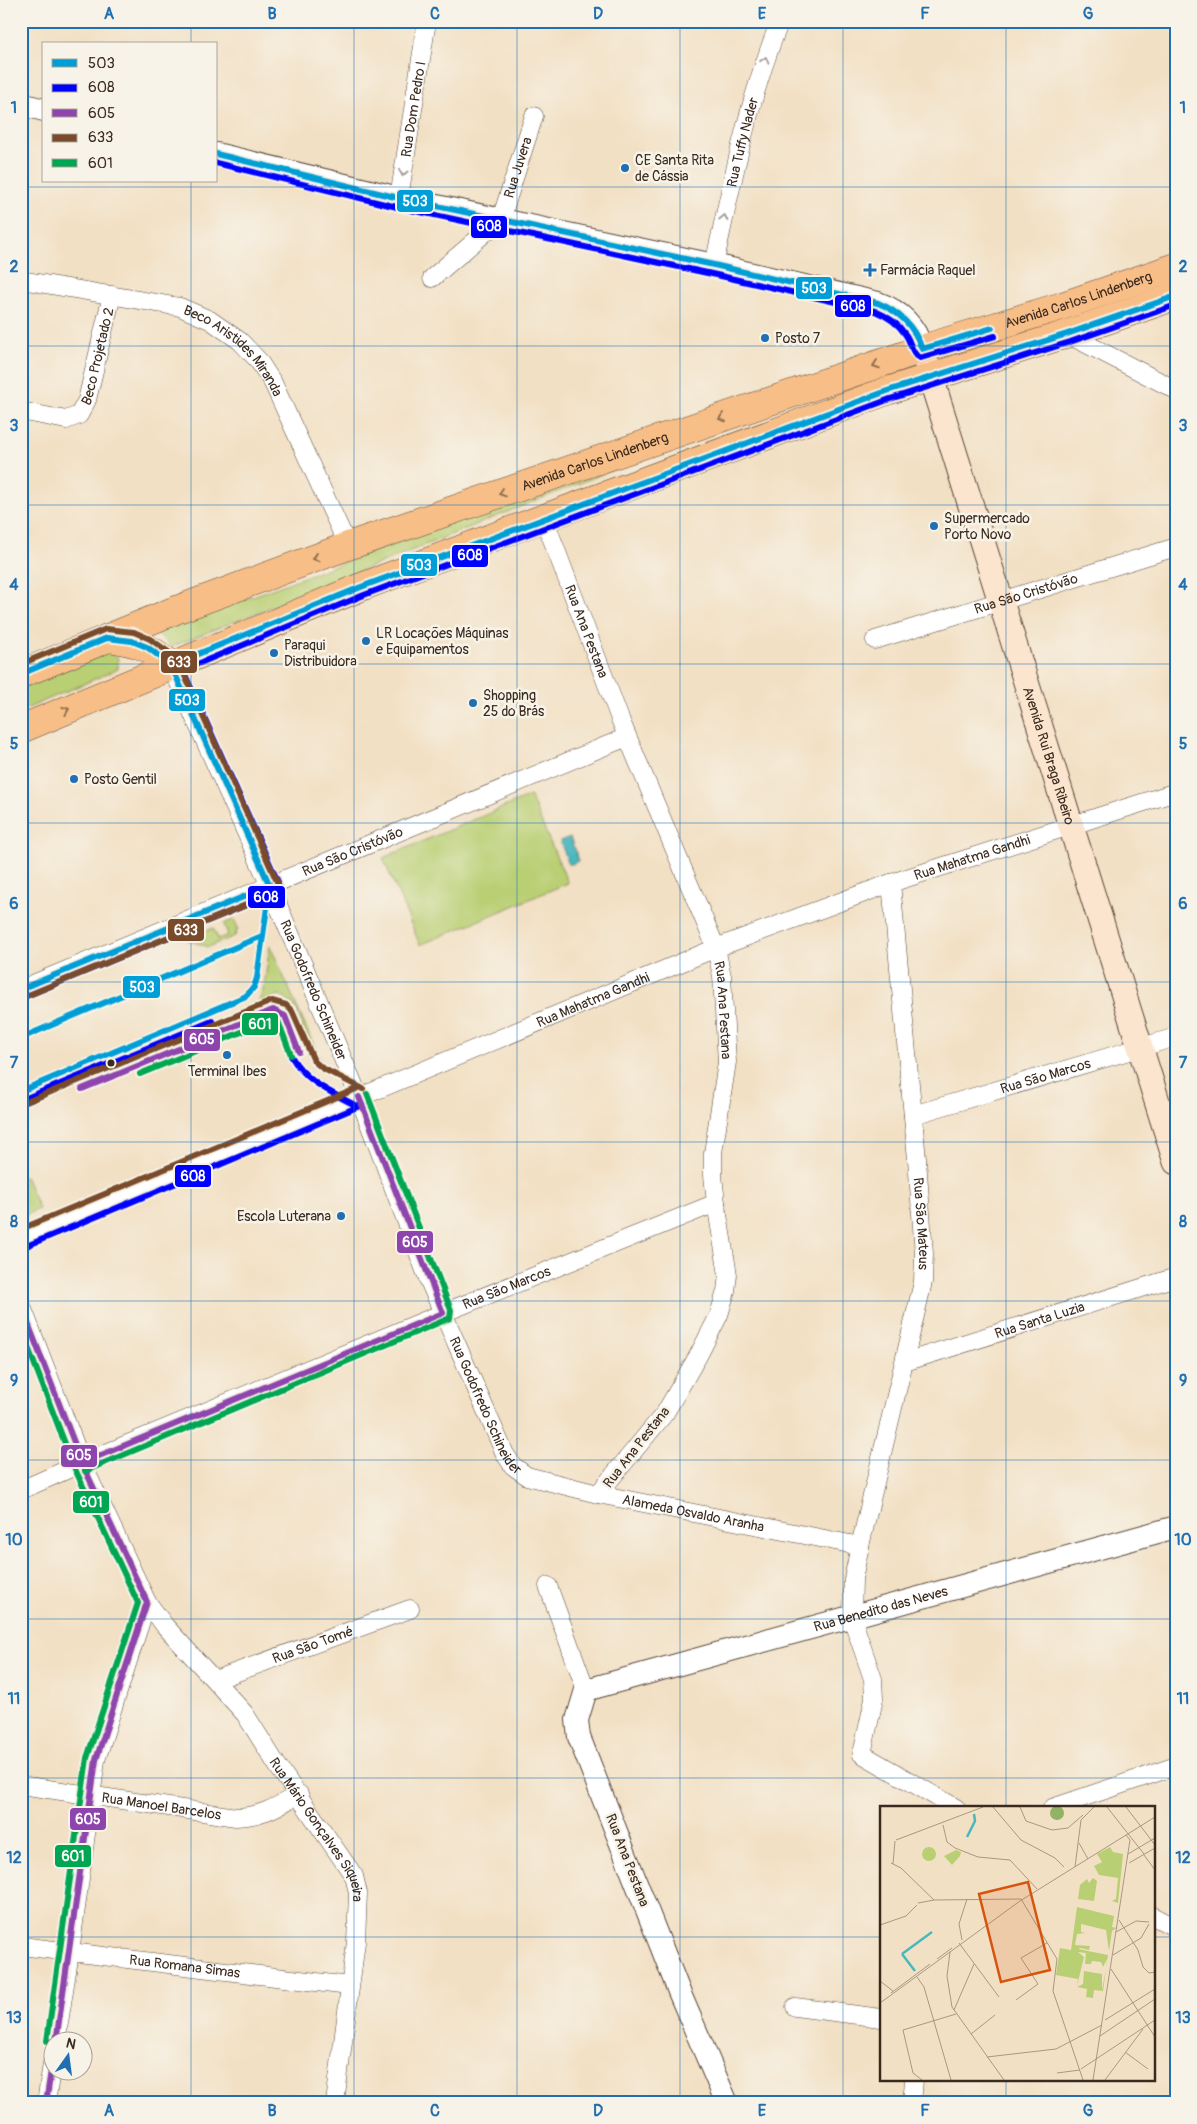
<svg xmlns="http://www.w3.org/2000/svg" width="1197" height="2124" viewBox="0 0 1197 2124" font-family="Pangolin,sans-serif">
<rect width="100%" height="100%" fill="#f7f3e8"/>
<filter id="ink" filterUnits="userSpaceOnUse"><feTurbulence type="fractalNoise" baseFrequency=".02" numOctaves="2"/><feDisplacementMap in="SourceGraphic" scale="10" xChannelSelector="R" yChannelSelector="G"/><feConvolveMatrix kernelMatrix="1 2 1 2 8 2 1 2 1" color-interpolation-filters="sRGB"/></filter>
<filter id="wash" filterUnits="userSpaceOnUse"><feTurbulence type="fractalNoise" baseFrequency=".0096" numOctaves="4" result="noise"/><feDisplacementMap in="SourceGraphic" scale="20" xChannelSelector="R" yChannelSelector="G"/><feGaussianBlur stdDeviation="1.12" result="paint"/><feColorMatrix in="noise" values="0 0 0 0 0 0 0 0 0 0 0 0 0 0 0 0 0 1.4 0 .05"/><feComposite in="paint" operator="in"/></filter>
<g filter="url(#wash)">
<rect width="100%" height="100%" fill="#f2e0c4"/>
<path fill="#b9cf73" stroke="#7a7c48" d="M675,439L677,444L171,647L156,632Z
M108,651L118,658V669L21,711V688Z
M530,796L568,883L420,945L383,858Z
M234,919L238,928L235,936L208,947L187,940L213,928L218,939L228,935L224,924Z
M270,945L324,1069C294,1056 315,1009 279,995L258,1004L264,987Z
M25,1176L39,1209L21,1217V1178Z"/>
<path fill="#48b8be" stroke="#42716e" d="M570,837L579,861L569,865L560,841Z"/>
</g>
<g filter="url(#ink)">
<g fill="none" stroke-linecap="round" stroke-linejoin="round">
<defs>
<g id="minor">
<path id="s1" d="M399,198L427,21"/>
<path id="s2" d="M714,265C732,183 748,100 780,21"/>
<path id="s3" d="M432,278L501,219L534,116"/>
<path id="s4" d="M21,280L180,307L210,320L240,341L258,360L273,383L348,546"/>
<path d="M1067,334L1176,390"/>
<path id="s5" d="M21,411L66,420L79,415L87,400L112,295"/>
<path id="s6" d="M544,518L620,719L716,948L722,976L727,1062L713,1153V1175L716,1203L728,1275L726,1291L719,1315L698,1356L665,1413L598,1494"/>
<path id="s7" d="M875,640L1176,547"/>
<path id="s8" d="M171,665L270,886L359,1097L429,1281L505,1454L513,1466L527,1476L598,1494L860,1546"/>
<path id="s9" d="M891,883L917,1159L924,1254L923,1282L860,1546L853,1579L852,1618L873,1679L874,1699L862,1754L956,1808"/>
<path id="s10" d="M21,989L627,737"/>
<path id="s11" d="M913,1115L1176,1037"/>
<path id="s12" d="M21,1239L716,948L891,883L1176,792"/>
<path id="s13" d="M21,1304L82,1463L147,1602L165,1626L245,1714L277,1765L354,1876L358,1893L356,1942L335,2103"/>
<path id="s14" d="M905,1362L1176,1277"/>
<path id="s15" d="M21,1490L82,1463L443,1313L716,1203"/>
<path d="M548,1586L586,1690"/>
<path id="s16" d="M215,1680L410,1609"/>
<path id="s17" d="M21,1785L236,1817C263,1816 276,1807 299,1794"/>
<path d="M1052,1808L1176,1766"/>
<path d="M1153,1916L1176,1928"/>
<path id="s18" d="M21,1946L349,1986"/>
<path d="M795,2007L881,2018"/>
<path d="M56,2042L70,1952L96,1760L147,1602"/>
<path d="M46,2103L52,2064"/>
<path d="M912,2103L914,2080"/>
</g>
<g id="tertiary">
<path d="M21,104L44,110"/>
<path d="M216,154L399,198L714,265L878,303C900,311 915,325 922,349"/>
<path id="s19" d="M727,2103L680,1994L579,1737L577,1720L586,1690L1176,1527"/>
</g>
<g id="secondary">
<path id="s20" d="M922,349L1176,1162"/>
</g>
<g id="primary">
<path d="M107,638C135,642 150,646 171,665"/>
<path id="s21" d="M21,674L176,610L348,546L922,349L1062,306L1176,267"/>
<path d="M21,729L361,587L544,518L887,391L1067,334L1176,296"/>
</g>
</defs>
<use href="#minor" stroke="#564537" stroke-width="19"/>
<use href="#tertiary" stroke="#564537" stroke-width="24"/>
<use href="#secondary" stroke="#564537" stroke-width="27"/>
<use href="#primary" stroke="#564537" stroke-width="29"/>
<use href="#minor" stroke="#fff" stroke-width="18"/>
<use href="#tertiary" stroke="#fff" stroke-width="22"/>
<use href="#secondary" stroke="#fce5cf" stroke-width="25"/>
<use href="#primary" stroke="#f7be87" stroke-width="28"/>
<defs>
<path id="bus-1" d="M216,154L399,198L714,265L878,303C900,312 914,326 922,349L992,328
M171,665L361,587L887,391L1067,334L1176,296
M21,674L107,638L132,641L147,647L171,665L270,886
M21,989L270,886
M21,1038L262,936
M21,1091L246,996L254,987L257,978L270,886"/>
<path id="bus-2" d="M216,163L397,207L712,274L875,311C887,316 898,323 905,334C911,341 911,354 920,358L995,336
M24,997L273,894L278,890V882L183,670L364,595L890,399L1070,342L1176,305
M291,1056C306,1082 330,1092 355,1105
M24,1099L212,1021
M24,1247L362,1105"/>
<path id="bus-3" d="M82,1089L273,1010L285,1016L299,1052
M21,1305L82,1463L147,1602
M82,1463L443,1313L359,1097
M56,2042L96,1760L147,1602
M46,2103L52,2064"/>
<path id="bus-4" d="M21,664L106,629L134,632L150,639L177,658L279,886L277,891L273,894L24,997
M24,1103L272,1001L286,1005L292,1011L314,1061L322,1068L363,1089
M21,1229L356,1089"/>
<path id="bus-5" d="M140,1074L273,1019L278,1021L291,1055
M21,1329L74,1467L138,1603L87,1758L47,2041
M85,1471L450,1318L451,1310L367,1094"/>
</defs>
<use href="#bus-1" stroke="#f7f3e8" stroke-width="10"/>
<use href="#bus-2" stroke="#f7f3e8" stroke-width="10"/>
<use href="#bus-3" stroke="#f7f3e8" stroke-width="10"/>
<use href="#bus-4" stroke="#f7f3e8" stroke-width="10"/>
<use href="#bus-5" stroke="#f7f3e8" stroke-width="10"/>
<use href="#bus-1" stroke="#009ed6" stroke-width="6"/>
<use href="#bus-2" stroke="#00f" stroke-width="6"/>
<use href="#bus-3" stroke="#8e44ad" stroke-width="6"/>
<use href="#bus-4" stroke="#7a4b2a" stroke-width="6"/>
<use href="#bus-5" stroke="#00a651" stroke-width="6"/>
</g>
<defs><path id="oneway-chevron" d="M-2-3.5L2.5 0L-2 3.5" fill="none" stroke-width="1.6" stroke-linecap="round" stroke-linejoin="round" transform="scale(1.25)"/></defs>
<g stroke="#a79f9a">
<use href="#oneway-chevron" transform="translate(765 60) rotate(-73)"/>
<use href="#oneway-chevron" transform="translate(403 173) rotate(99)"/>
<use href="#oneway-chevron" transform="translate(724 218) rotate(-78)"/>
</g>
<g stroke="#906d4d">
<use href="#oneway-chevron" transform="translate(876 365) rotate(161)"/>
<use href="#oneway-chevron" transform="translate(722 418) rotate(161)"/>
<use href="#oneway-chevron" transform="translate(502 493) rotate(161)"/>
<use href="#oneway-chevron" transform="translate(316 558) rotate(160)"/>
<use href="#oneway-chevron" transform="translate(66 710) rotate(-23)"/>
</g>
</g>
<path fill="none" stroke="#1f6fb2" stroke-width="1" stroke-opacity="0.55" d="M191,21V44M354,21V2103M517,21V2103M680,21V2103M843,21V2103M1006,21V1808M191,181V2103M21,187H1176M21,346H1176M21,505H1176M21,664H1176M21,823H1176M21,982H1176M21,1142H1176M21,1301H1176M21,1460H1176M21,1619H1176M21,1778H1176M21,1937H881M1153,1937H1176M1006,2080V2103"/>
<g fill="#1f6fb2" stroke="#f7f3e8" stroke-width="2">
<circle cx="625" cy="168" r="5"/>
<path d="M867.5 262.5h5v5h5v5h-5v5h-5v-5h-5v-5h5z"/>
<circle cx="765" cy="338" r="5"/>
<circle cx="934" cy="526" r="5"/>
<circle cx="366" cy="641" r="5"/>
<circle cx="274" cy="653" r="5"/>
<circle cx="473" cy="703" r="5"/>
<circle cx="74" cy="779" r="5"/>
<circle cx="227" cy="1055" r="5"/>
<circle cx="341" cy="1216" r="5"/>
</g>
<circle fill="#3b2a1e" stroke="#f7f3e8" stroke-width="2" cx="111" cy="1063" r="4.5"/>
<g text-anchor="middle" stroke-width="5" stroke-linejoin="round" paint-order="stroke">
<g font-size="14" fill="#3b2a1e" stroke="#f7f3e8">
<text dy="5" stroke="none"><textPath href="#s1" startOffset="90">Rua Dom Pedro I</textPath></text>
<text dy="5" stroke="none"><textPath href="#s2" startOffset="126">Rua Tuffy Nader</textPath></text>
<text dy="5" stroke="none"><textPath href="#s3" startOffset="145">Rua Juvera</textPath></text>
<text dy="5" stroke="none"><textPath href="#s21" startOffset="1122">Avenida Carlos Lindenberg</textPath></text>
<text dy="5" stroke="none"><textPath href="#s4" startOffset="232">Beco Aristides Miranda</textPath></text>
<text dy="5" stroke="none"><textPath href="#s5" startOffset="122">Beco Projetado 2</textPath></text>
<text dy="5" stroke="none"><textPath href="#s21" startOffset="612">Avenida Carlos Lindenberg</textPath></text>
<text dy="5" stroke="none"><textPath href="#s7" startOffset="158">Rua São Cristóvão</textPath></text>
<text dy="5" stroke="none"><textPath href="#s6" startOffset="121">Rua Ana Pestana</textPath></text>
<text dy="5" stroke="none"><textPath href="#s20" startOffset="426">Avenida Rui Braga Ribeiro</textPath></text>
<text dy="5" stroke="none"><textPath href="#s10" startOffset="359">Rua São Cristóvão</textPath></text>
<text dy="5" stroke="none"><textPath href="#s12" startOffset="1025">Rua Mahatma Gandhi</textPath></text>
<text dy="5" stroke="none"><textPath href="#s8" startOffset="355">Rua Godofredo Schineider</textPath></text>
<text dy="5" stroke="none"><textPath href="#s12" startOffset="620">Rua Mahatma Gandhi</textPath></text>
<text dy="5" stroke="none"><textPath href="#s6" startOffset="526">Rua Ana Pestana</textPath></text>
<text dy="5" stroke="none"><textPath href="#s11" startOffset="138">Rua São Marcos</textPath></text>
<text dy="5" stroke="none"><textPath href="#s9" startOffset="342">Rua São Mateus</textPath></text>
<text dy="5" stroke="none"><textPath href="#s15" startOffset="526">Rua São Marcos</textPath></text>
<text dy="5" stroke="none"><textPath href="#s14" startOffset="141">Rua Santa Luzia</textPath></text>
<text dy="5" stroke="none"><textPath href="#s8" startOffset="805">Rua Godofredo Schineider</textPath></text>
<text transform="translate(636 1447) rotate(-52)" y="5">Rua Ana Pestana</text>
<text dy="5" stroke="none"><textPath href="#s8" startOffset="1059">Alameda Osvaldo Aranha</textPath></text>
<text dy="5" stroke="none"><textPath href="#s19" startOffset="749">Rua Benedito das Neves</textPath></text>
<text dy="5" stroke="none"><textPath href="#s16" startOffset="104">Rua São Tomé</textPath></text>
<text dy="5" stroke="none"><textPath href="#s17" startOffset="142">Rua Manoel Barcelos</textPath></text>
<text dy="5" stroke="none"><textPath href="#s13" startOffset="610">Rua Mário Gonçalves Siqueira</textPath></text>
<text transform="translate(628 1860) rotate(69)" y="5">Rua Ana Pestana</text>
<text dy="5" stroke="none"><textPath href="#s18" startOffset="165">Rua Romana Simas</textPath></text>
</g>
<g font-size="14" fill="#3b2a1e" stroke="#f7f3e8" text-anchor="start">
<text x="635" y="165">CE Santa Rita<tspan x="635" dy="16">de Cássia</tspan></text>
<text x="880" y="275">Farmácia Raquel</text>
<text x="775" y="343">Posto 7</text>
<text x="944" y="523">Supermercado<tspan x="944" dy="16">Porto Novo</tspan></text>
<text x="376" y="638">LR Locações Máquinas<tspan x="376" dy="16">e Equipamentos</tspan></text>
<text x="284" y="650">Paraqui<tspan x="284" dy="16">Distribuidora</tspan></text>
<text x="483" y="700">Shopping<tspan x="483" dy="16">25 do Brás</tspan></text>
<text x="84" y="784">Posto Gentil</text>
<text x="227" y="1076" text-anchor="middle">Terminal Ibes</text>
<text x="331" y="1221" text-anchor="end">Escola Luterana</text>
</g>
</g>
<g transform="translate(880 1806)">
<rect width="275" height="275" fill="#f2e0c4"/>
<path d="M230,41L233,46L243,48L238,97L232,95L236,93L238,72L219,69L214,60L222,56L217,48ZM42 48a7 7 0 1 1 14 0a7 7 0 1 1-14 0ZM76,44L81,46L80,50L72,59L64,50ZM213,72L217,75L214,95L198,93L200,79L207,73L209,77ZM197,101L234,110L232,121L236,122L232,125L229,145L226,124L201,118V126L205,127L197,128L195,139L210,140L209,144L201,142L198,143L228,149L226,162L227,153L223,161L221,156L212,155L211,158H205L206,147L198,146L204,151L197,180L198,173L176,169L180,142L191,144ZM226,163L223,185L214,184L213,192L206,191L207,183L197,181L203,178L204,165L222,168V184Z" fill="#b9cf73"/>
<path d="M170 7a7 7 0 1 1 14 0a7 7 0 1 1-14 0Z" fill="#92b265"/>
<path fill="none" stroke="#48b8be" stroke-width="2.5" d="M87,31L95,15L94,8M22,148L52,126M22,148L35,165"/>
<path fill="none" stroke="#a99782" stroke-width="1" d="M113,1L141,34L175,52L184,61M140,1L146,15L172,24L188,22L203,9M227,1L264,48M246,1L275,39M63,19L67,36L75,42L98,51L130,54L157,83M16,34L103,1M199,37L208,53M248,48L275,32M264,49L275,64M11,57L21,62L54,94M249,57L275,42M13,58L15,35M195,61L201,14L214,1M141,93L177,153L173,185L203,274M38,97L54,94L141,93M239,114L258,144L263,161L269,167L275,166M0,119L26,110L37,99M236,126L256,115L269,116M82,134L79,118L87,93M79,137L119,191M70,146L67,170L72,201L124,274M233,149L261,132L269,118M57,153L72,142M231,163L275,231M37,171L44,181L71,274M0,175L13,185M11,187L50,158M136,194L158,178L141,152L167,137M0,197L140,95L275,11M74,204L94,158M225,214L275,183M91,228L115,209M220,230L275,193M245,246L268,263M107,251L176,243L222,219M201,263L275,214M177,267L200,264M42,274L33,267L23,224L76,208M213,274L250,34L246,29M225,274L263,223"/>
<path fill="#d7540e" fill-opacity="0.15" stroke="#d7540e" stroke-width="2.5" d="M148,76L170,164L121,176L99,88Z"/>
<rect width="275" height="275" fill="none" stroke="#3b2a1e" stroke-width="2.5"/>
</g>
<g stroke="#f7f3e8" stroke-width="2">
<rect x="396" y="189" width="38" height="24" rx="5" fill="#009ed6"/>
<rect x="470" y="215" width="38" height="24" rx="5" fill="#00f"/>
<rect x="795" y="276" width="38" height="24" rx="5" fill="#009ed6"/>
<rect x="834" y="294" width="38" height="24" rx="5" fill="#00f"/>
<rect x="451" y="544" width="38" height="24" rx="5" fill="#00f"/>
<rect x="400" y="553" width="38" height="24" rx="5" fill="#009ed6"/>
<rect x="160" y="650" width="38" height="24" rx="5" fill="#7a4b2a"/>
<rect x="168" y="688" width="38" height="24" rx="5" fill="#009ed6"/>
<rect x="247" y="885" width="39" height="24" rx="5" fill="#00f"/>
<rect x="167" y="918" width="38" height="24" rx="5" fill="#7a4b2a"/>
<rect x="122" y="975" width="39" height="24" rx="5" fill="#009ed6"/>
<rect x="241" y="1012" width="38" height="24" rx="5" fill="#00a651"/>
<rect x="183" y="1028" width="38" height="24" rx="5" fill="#8e44ad"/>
<rect x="174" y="1164" width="38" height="24" rx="5" fill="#00f"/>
<rect x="396" y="1230" width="38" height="24" rx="5" fill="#8e44ad"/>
<rect x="60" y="1444" width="38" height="24" rx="5" fill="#8e44ad"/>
<rect x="72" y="1490" width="38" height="24" rx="5" fill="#00a651"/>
<rect x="69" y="1807" width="38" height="24" rx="5" fill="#8e44ad"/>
<rect x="54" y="1844" width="38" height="24" rx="5" fill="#00a651"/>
</g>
<g font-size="14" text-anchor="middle" font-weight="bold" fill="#fff">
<text x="415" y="206">503</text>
<text x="489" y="231">608</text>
<text x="814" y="293">503</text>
<text x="853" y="311">608</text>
<text x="470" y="560">608</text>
<text x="419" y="570">503</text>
<text x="179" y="667">633</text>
<text x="187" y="705">503</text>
<text x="266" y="902">608</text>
<text x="186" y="935">633</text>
<text x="142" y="992">503</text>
<text x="260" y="1029">601</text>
<text x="202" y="1044">605</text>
<text x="193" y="1181">608</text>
<text x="415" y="1247">605</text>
<text x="79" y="1460">605</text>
<text x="91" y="1507">601</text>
<text x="88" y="1824">605</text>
<text x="73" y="1861">601</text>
</g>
<rect width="1197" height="2124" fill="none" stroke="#f7f3e8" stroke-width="55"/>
<rect x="42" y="42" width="175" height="140" fill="#f7f3e8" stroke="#aca397"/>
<rect x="52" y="59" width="25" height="8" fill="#009ed6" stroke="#aca397"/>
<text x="88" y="68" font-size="15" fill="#3b2a1e">503</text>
<rect x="52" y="84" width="25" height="8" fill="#0000ff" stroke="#aca397"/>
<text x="88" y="92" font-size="15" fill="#3b2a1e">608</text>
<rect x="52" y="109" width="25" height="8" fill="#8e44ad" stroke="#aca397"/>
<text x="88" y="118" font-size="15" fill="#3b2a1e">605</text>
<rect x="52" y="134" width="25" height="8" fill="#7a4b2a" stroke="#aca397"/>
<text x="88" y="142" font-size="15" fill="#3b2a1e">633</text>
<rect x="52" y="159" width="25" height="8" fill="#00a651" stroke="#aca397"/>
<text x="88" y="168" font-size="15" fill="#3b2a1e">601</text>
<g transform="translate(68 2056) rotate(14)"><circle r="24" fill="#f7f3e8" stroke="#aca397"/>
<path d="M0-4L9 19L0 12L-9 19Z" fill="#1f6fb2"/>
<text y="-8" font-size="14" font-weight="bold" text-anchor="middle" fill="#3b2a1e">N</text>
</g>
<rect x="28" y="28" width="1142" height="2068" fill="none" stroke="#1f6fb2" stroke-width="2"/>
<g font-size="16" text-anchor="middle" font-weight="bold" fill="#1f6fb2">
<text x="109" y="19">A</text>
<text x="272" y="19">B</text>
<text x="435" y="19">C</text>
<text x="598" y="19">D</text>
<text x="762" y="19">E</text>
<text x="925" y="19">F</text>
<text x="1088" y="19">G</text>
<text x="14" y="113">1</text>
<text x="1183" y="113">1</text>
<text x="14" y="272">2</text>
<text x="1183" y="272">2</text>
<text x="14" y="431">3</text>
<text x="1183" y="431">3</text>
<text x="14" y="590">4</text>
<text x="1183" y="590">4</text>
<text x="14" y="749">5</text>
<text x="1183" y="749">5</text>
<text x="14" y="909">6</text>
<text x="1183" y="909">6</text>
<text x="14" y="1068">7</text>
<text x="1183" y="1068">7</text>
<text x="14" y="1227">8</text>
<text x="1183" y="1227">8</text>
<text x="14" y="1386">9</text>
<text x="1183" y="1386">9</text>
<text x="14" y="1545">10</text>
<text x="1183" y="1545">10</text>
<text x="14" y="1704">11</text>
<text x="1183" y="1704">11</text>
<text x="14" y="1863">12</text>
<text x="1183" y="1863">12</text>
<text x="14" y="2023">13</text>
<text x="1183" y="2023">13</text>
<text x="109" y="2116">A</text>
<text x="272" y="2116">B</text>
<text x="435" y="2116">C</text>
<text x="598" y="2116">D</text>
<text x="762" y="2116">E</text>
<text x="925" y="2116">F</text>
<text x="1088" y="2116">G</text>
</g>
</svg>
